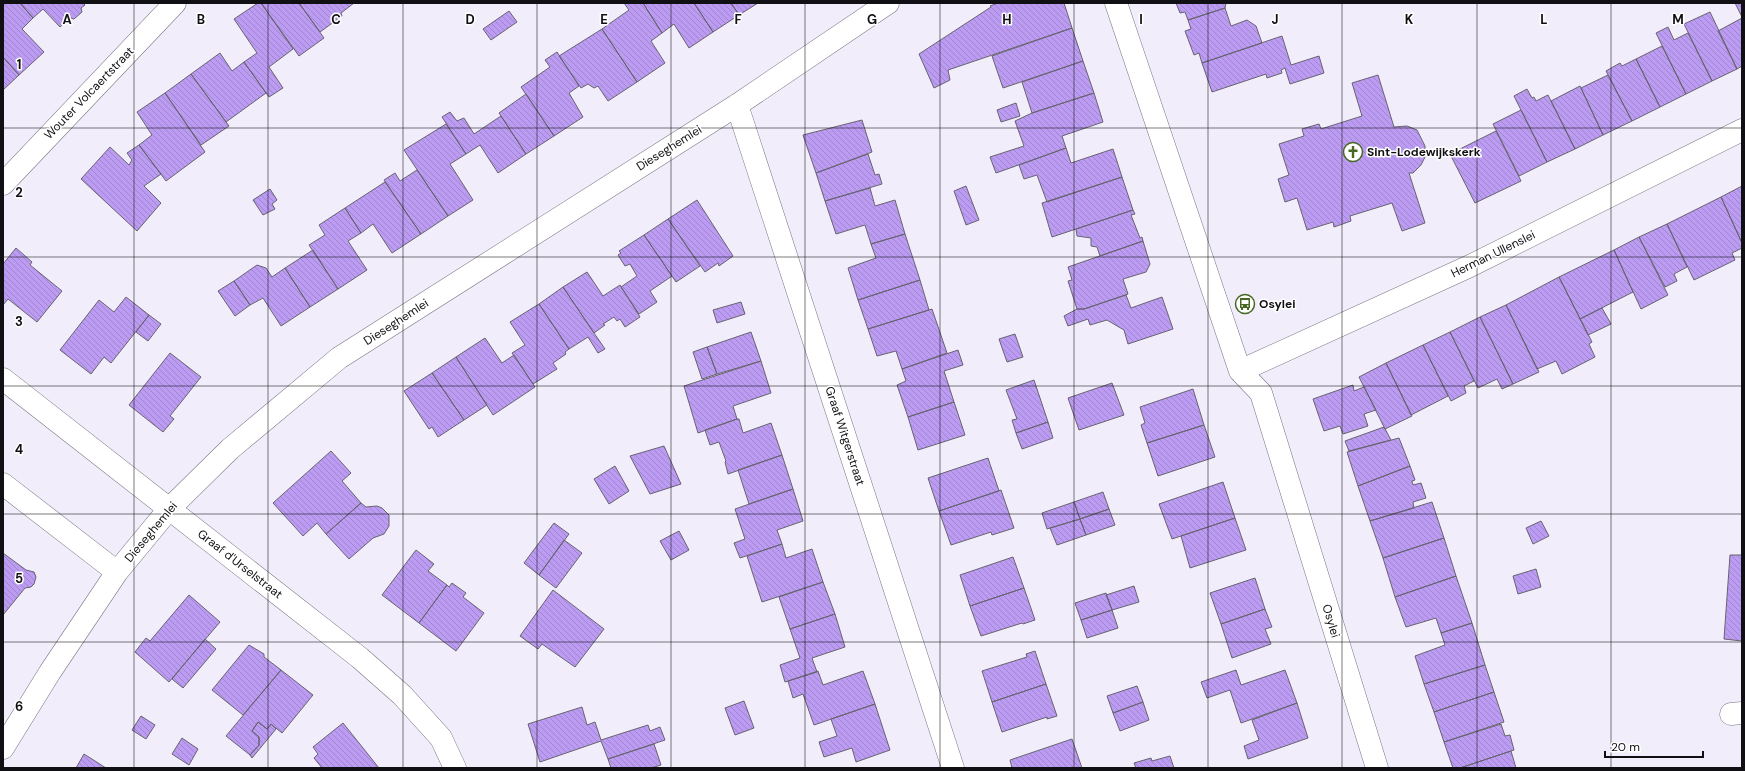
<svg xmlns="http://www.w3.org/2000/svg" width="1745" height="771" viewBox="0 0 1745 771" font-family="'DM Sans',sans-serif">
<defs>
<pattern id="building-back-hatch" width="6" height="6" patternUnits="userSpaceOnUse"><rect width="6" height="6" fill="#bc9cf3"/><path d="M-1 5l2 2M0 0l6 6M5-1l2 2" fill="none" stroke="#a185cf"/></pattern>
</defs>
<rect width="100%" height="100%" fill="#f1edfb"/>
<path fill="url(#building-back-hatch)" stroke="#67636f" d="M3,3H20L33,18L22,29L44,52L19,75L3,57Z
M20,3H83L85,5L81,8L82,12L74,19L70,18L60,27L43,9L33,18Z
M258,3H261L293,49L269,67L283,88L269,97L244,62L257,53L234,19Z
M261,3H299L324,38L299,56Z
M299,3H354L341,13L342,16L320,32Z
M624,3H643L662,33L651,41L665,63L637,82L602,29L629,10Z
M643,3H694L713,32L689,48L674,24L662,33Z
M694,3H731L739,15L713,32Z
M731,3H758L739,15Z
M998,3H1064L1072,28L948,70L950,80L934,88L919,54L991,7L990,6Z
M1176,3H1226L1225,8L1188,20L1185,12L1180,13Z
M1735,3H1742V17Z
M1225,8L1231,26L1247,20L1256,26L1262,43L1202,63L1199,53L1194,55L1185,31L1191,29L1188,20Z
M509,11L517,22L491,40L483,29Z
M1710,12L1737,69L1712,81L1684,24Z
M1742,18V66L1737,69L1718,31Z
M1668,27L1674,40L1688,33L1712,81L1686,94L1656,33Z
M1072,28L1083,61L1003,88L992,56Z
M602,29L637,82L608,101L598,86L594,88L588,84L581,88L559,56Z
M1282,36L1291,65L1319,56L1324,73L1290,84L1285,68L1281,70L1282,73L1267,78L1266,74L1212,92L1202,63Z
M1662,46L1686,94L1660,107L1636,59Z
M557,52L579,86L569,93L583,117L554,136L521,87L550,67L545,60Z
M220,53L232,71L244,62L266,93L226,122L191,74Z
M3,57L19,75L3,90Z
M1636,59L1660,107L1632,121L1606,71L1620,63L1622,66Z
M1083,61L1094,93L1032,113L1022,82Z
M191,74L229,126L201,145L165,93Z
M1378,75L1394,127L1407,126L1417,130L1425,146V157L1421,165L1413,173H1409L1425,223L1402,231L1392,203L1350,216L1351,221L1334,227L1333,222L1307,230L1297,198L1285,202L1278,179L1289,175L1279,144L1304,136L1302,129L1319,124L1321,129L1362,116L1352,83Z
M1608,75L1632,121L1603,135L1581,88Z
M1580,86L1603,135L1575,149L1551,101Z
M1527,89L1532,98L1534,97L1536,101L1548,95L1575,149L1547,162L1514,96Z
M165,93L205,152L166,181L139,145L152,135L137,112Z
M1094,93L1103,122L1062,136L1066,148L996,173L990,157L1024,146L1015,121L1032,113Z
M526,94L554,136L526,154L499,113Z
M1016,103L1020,116L1001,122L997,110Z
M1521,110L1547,162L1519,176L1493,124Z
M450,112L457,121L464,118L474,134L501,116L526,154L498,173L480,145L466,154L442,117Z
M862,120L872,152L816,173L803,135Z
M446,124L466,154L450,164L473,200L448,216L404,150Z
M1496,131L1521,181L1475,203L1450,154Z
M139,145L161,174L144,186L161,203L137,231L81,179L110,147L129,165L132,160L127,153Z
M1066,148L1071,163L1113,149L1122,177L1047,202L1037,175L1024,179L1019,165Z
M868,154L875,175L879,174L882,184L825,201L816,173Z
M417,170L448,216L421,234L384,180L395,173L400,181Z
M1122,177L1133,210L1052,237L1042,203Z
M385,182L421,234L392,253L373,224L361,233L345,208Z
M966,186L979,220L966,225L954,191Z
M1742,186V243L1721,197Z
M870,188L875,206L895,200L905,234L871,244L865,225L836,234L825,201Z
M270,189L277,200L272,204L275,209L263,215L253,200Z
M1721,197L1742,243V248L1732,253L1735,260L1694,280L1667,224Z
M697,200L733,256L719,266L718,263L705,272L668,219Z
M345,208L361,233L348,241L367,270L338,289L309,245L325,235L319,225Z
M1133,210L1135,214L1131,215L1140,238L1142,237L1143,241L1100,256L1097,247L1091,246V238L1077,236L1076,229Z
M668,219L700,266L676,282L644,235Z
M1667,224L1687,267L1674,274L1677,281L1665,287L1639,237Z
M905,234L920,280L858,300L848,268L876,258L871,244Z
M644,235L672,276L650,291L657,302L639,314L621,287L637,276L630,264L625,266L618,255L621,253L619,251Z
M1639,237L1668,295L1641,309L1614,250Z
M1143,241L1150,264L1146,272L1123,279L1128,294L1084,309H1077L1068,281L1072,280L1068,267Z
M16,248L32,262L30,265L62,291L37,322L8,299L3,305V264Z
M313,250L338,289L310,307L285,268Z
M1614,250L1633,292L1580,319L1559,277Z
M257,265L266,268L272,277L285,268L310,307L281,326L263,298L250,305L234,281Z
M587,272L603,296L620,285L640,317L625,327L620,319L617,321L614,317L603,324L605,325L594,333L563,287Z
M1559,277L1592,342L1589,344L1595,357L1562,374L1556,361L1537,369L1506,305Z
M920,280L929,310L868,329L858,300Z
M234,281L250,305L235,316L218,291Z
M563,287L594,333L605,349L598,353L588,337L569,349L539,304Z
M1126,295L1131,308L1162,297L1173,329L1128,344L1124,330L1107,320L1090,325L1088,319L1068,326L1064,316L1077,309H1084Z
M126,297L149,315L111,363L104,357L91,374L60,350L99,300L114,312Z
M741,302L745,314L717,323L713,310Z
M539,304L569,349L565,352L566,354L553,363L557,369L533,384L512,353L525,345L510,322Z
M1506,305L1539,372L1513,384L1480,317Z
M1602,308L1611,324L1588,335L1580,319Z
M932,309L947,353L902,369L896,351L877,356L868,329Z
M149,315L161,324L148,341L136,332Z
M1480,317L1513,384L1502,389L1497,379L1478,388L1450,332Z
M751,332L761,361L717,374L707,347Z
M1450,332L1474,381L1464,386L1466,393L1451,401L1423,345Z
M1015,334L1023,357L1007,362L999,339Z
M485,338L502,363L514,355L535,387L493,415L456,357Z
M1423,345L1448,396L1411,415L1386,363Z
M707,347L717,374L702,379L693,352Z
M958,350L963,365L944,371L954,402L908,417L897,385L906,381L902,369Z
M170,353L201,377L170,416L174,419L163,432L129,405Z
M456,357L487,405L464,420L432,373Z
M761,361L771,393L733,406L737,419L698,433L684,386Z
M1386,363L1412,416L1385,429L1359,377Z
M432,373L464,420L438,437L432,427L429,429L404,391Z
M1034,380L1048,422L1016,433L1012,420L1017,419L1006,390Z
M1112,383L1124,415L1079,430L1068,398Z
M1353,385L1354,391L1364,387L1376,410L1364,414L1368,426L1343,434L1340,426L1324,431L1313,399Z
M1193,389L1204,425L1147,443L1141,425L1145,423L1140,407Z
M954,402L965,435L918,450L908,417Z
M737,419H739L743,433L771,423L782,455L728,474L725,462L726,461L719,442L710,445L705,430Z
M1048,422L1053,438L1022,449L1016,433Z
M1204,425L1215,457L1158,476L1147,443Z
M1384,427L1391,440L1349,451L1345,441Z
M1399,438L1410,466L1358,486L1347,452Z
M664,446L681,484L650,494L630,456Z
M331,451L351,473L342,481L361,503L326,534L317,523L303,536L273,503Z
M782,455L793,489L749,504L738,470Z
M988,458L999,491L939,511L928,478Z
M615,466L629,491L609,504L594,479Z
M1410,466L1415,480L1412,481L1413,485L1421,483L1426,498L1413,502L1414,508L1370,521L1358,486Z
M1223,482L1235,518L1172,539L1159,504Z
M793,489L803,521L777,530L782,544L740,558L734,543L745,539L735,509Z
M1001,490L1014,528L992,535L991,532L951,545L939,511Z
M1103,492L1109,509L1080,519L1074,502Z
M1074,502L1080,519L1047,529L1042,513Z
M1432,502L1444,538L1383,558L1370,521Z
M361,503L366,507L377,506L382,508L389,515V526L384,534L373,538L349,559L326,534Z
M1109,509L1115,525L1086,535L1080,519Z
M1235,518L1246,550L1190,568L1181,536Z
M1080,519L1086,535L1057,545L1050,528Z
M1541,521L1549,536L1533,544L1526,528Z
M554,523L569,534L539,575L524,563Z
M679,531L689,550L671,560L660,541Z
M1444,538L1456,576L1395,597L1383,558Z
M564,540L582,553L556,588L539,575Z
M782,544L786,558L812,549L823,582L762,602L747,556Z
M416,550L434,564L428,571L447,585L419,623L382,595Z
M3,553L26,570L34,572L36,577L34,584L31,587L25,588L3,615Z
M1730,555H1742V641L1724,639Z
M1013,557L1024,588L970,606L960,575Z
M1536,569L1541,587L1518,594L1513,576Z
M1456,576L1472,623L1441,633L1436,618L1406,627L1395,597Z
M1255,578L1265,609L1221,624L1210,593Z
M823,582L835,614L790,629L779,597Z
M452,583L466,593L463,597L484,613L456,651L419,623L447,585L449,587Z
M1134,586L1139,602L1112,610L1106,595Z
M1024,588L1035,620L1023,624L1022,623L981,636L970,606Z
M553,590L604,629L575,667L542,644L538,649L520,636Z
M1106,593L1112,610L1081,620L1075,603Z
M189,595L220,622L169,682L135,652L146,638L150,641Z
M1265,609L1272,627L1265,629L1271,644L1232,658L1221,624Z
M1112,610L1118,628L1087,638L1081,620Z
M835,614L845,647L812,658L817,672L785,682L780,665L800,658L790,629Z
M1472,623L1485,665L1424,684L1415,656L1445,645L1441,633Z
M205,639L216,649L183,688L172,679Z
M249,645L264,654V657L281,670L243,715L212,690Z
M1035,651L1046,684L992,702L982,671L1027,657L1026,654Z
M1485,665L1494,692L1434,712L1424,684Z
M281,670L313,695L282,733L271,724L267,729L258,722L252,731L259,737V745L250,755L226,736Z
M1236,670L1241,685L1285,670L1297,703L1241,723L1230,690L1207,698L1201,682Z
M818,671L823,685L863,671L875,704L814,725L803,694L793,698L788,681Z
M1046,684L1057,716L1047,719V717L1002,732L992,702Z
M1137,686L1143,702L1113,713L1107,696Z
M1494,692L1504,722L1444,742L1434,712Z
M744,701L754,728L735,735L725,708Z
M1143,702L1149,720L1120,731L1113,713Z
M1297,703L1308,738L1248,759L1244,746L1259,740L1252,720Z
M875,704L890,750L856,762L852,748L824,757L819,742L837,736L831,719Z
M582,707L587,725L595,722L601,740L648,725L650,731L660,727L665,740L608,759L601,741L540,762L528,724Z
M141,716L155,725L146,739L132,730Z
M258,722L267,729L271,724L276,729L252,758L250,755L259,745V737L252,731Z
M343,723L379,768H322L314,758L318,754L313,747Z
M1501,724L1505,736L1510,735L1514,750L1460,768H1453L1444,742Z
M182,738L198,749L189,765L172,754Z
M1072,739L1082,768H1012L1010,760Z
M654,744L661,765L651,768H611L608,759Z
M1511,751L1516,768H1460Z
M84,754L106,768H76Z
M1170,756L1174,768H1136L1134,763L1151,758L1152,761Z"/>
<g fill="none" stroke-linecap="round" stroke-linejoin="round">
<defs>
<path id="minor" d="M1116,3L1240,371L1261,393L1377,768
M737,105L953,768
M3,184L175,3
M1240,371L1470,266L1742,130
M3,379L360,658L402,695L441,738L455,768
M3,484L117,572
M1731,714L1742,713
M3,748L50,672L117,572L169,509L230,449L339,358L737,105L888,3"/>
</defs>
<use href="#minor" stroke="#787480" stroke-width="23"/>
<use href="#minor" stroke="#fff" stroke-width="22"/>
</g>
<path fill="none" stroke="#100f13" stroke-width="1" stroke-opacity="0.55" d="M134,3V768M268,3V768M403,3V768M537,3V768M671,3V768M805,3V768M940,3V768M1074,3V768M1208,3V768M1342,3V768M1477,3V768M1611,3V768M3,128H1742M3,257H1742M3,386H1742M3,514H1742M3,642H1742"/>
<defs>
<symbol id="church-ring" viewBox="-11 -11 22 22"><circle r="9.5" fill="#fff" stroke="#476921" stroke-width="1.5"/><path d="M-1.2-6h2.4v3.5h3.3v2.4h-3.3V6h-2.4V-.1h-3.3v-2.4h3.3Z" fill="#476921"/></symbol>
<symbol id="bus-ring" viewBox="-11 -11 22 22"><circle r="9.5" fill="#fff" stroke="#476921" stroke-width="1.5"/><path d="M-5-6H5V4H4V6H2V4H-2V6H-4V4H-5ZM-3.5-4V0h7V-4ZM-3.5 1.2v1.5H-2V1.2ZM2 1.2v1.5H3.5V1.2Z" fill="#476921"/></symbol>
</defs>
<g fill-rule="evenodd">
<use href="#church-ring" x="1342" y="141" width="22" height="22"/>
<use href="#bus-ring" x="1234" y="293" width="22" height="22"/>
</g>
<g text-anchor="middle" stroke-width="3" stroke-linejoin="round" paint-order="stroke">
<g font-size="12" fill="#100f13" stroke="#fff">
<text transform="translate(89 93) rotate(-46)" y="4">Wouter Volcaertstraat</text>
<text transform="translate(669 148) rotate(-32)" y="4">Dieseghemlei</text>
<text transform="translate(1493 254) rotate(-26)" y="4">Herman Ullenslei</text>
<text transform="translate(396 322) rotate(-33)" y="4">Dieseghemlei</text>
<text transform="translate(845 436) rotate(72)" y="4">Graaf Witgerstraat</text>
<text transform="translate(151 532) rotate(-50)" y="4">Dieseghemlei</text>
<text transform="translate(240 564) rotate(38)" y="4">Graaf d'Urselstraat</text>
<text transform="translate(1331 621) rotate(73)" y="4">Osylei</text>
</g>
<g font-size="12" font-weight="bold" fill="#100f13" stroke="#fff" text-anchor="start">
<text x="1367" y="156">Sint-Lodewijkskerk</text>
<text x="1259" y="308">Osylei</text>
</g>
</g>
<g font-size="13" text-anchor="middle" font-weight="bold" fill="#100f13" stroke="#fff" stroke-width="3" stroke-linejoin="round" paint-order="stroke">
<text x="67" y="24">A</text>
<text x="201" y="24">B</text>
<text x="336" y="24">C</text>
<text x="470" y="24">D</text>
<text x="604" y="24">E</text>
<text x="738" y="24">F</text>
<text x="872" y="24">G</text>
<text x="1007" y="24">H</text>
<text x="1141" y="24">I</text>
<text x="1275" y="24">J</text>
<text x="1409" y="24">K</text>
<text x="1544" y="24">L</text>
<text x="1678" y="24">M</text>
<text x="19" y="69">1</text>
<text x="19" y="197">2</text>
<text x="19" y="326">3</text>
<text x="19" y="454">4</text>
<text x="19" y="583">5</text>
<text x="19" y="711">6</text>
</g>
<rect width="1745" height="771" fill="none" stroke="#100f13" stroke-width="8"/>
<path d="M1605 751v6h98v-6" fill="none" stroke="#100f13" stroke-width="2"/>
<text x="1611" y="751" font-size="12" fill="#100f13" stroke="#ffffff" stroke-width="3" paint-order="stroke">20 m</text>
</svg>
